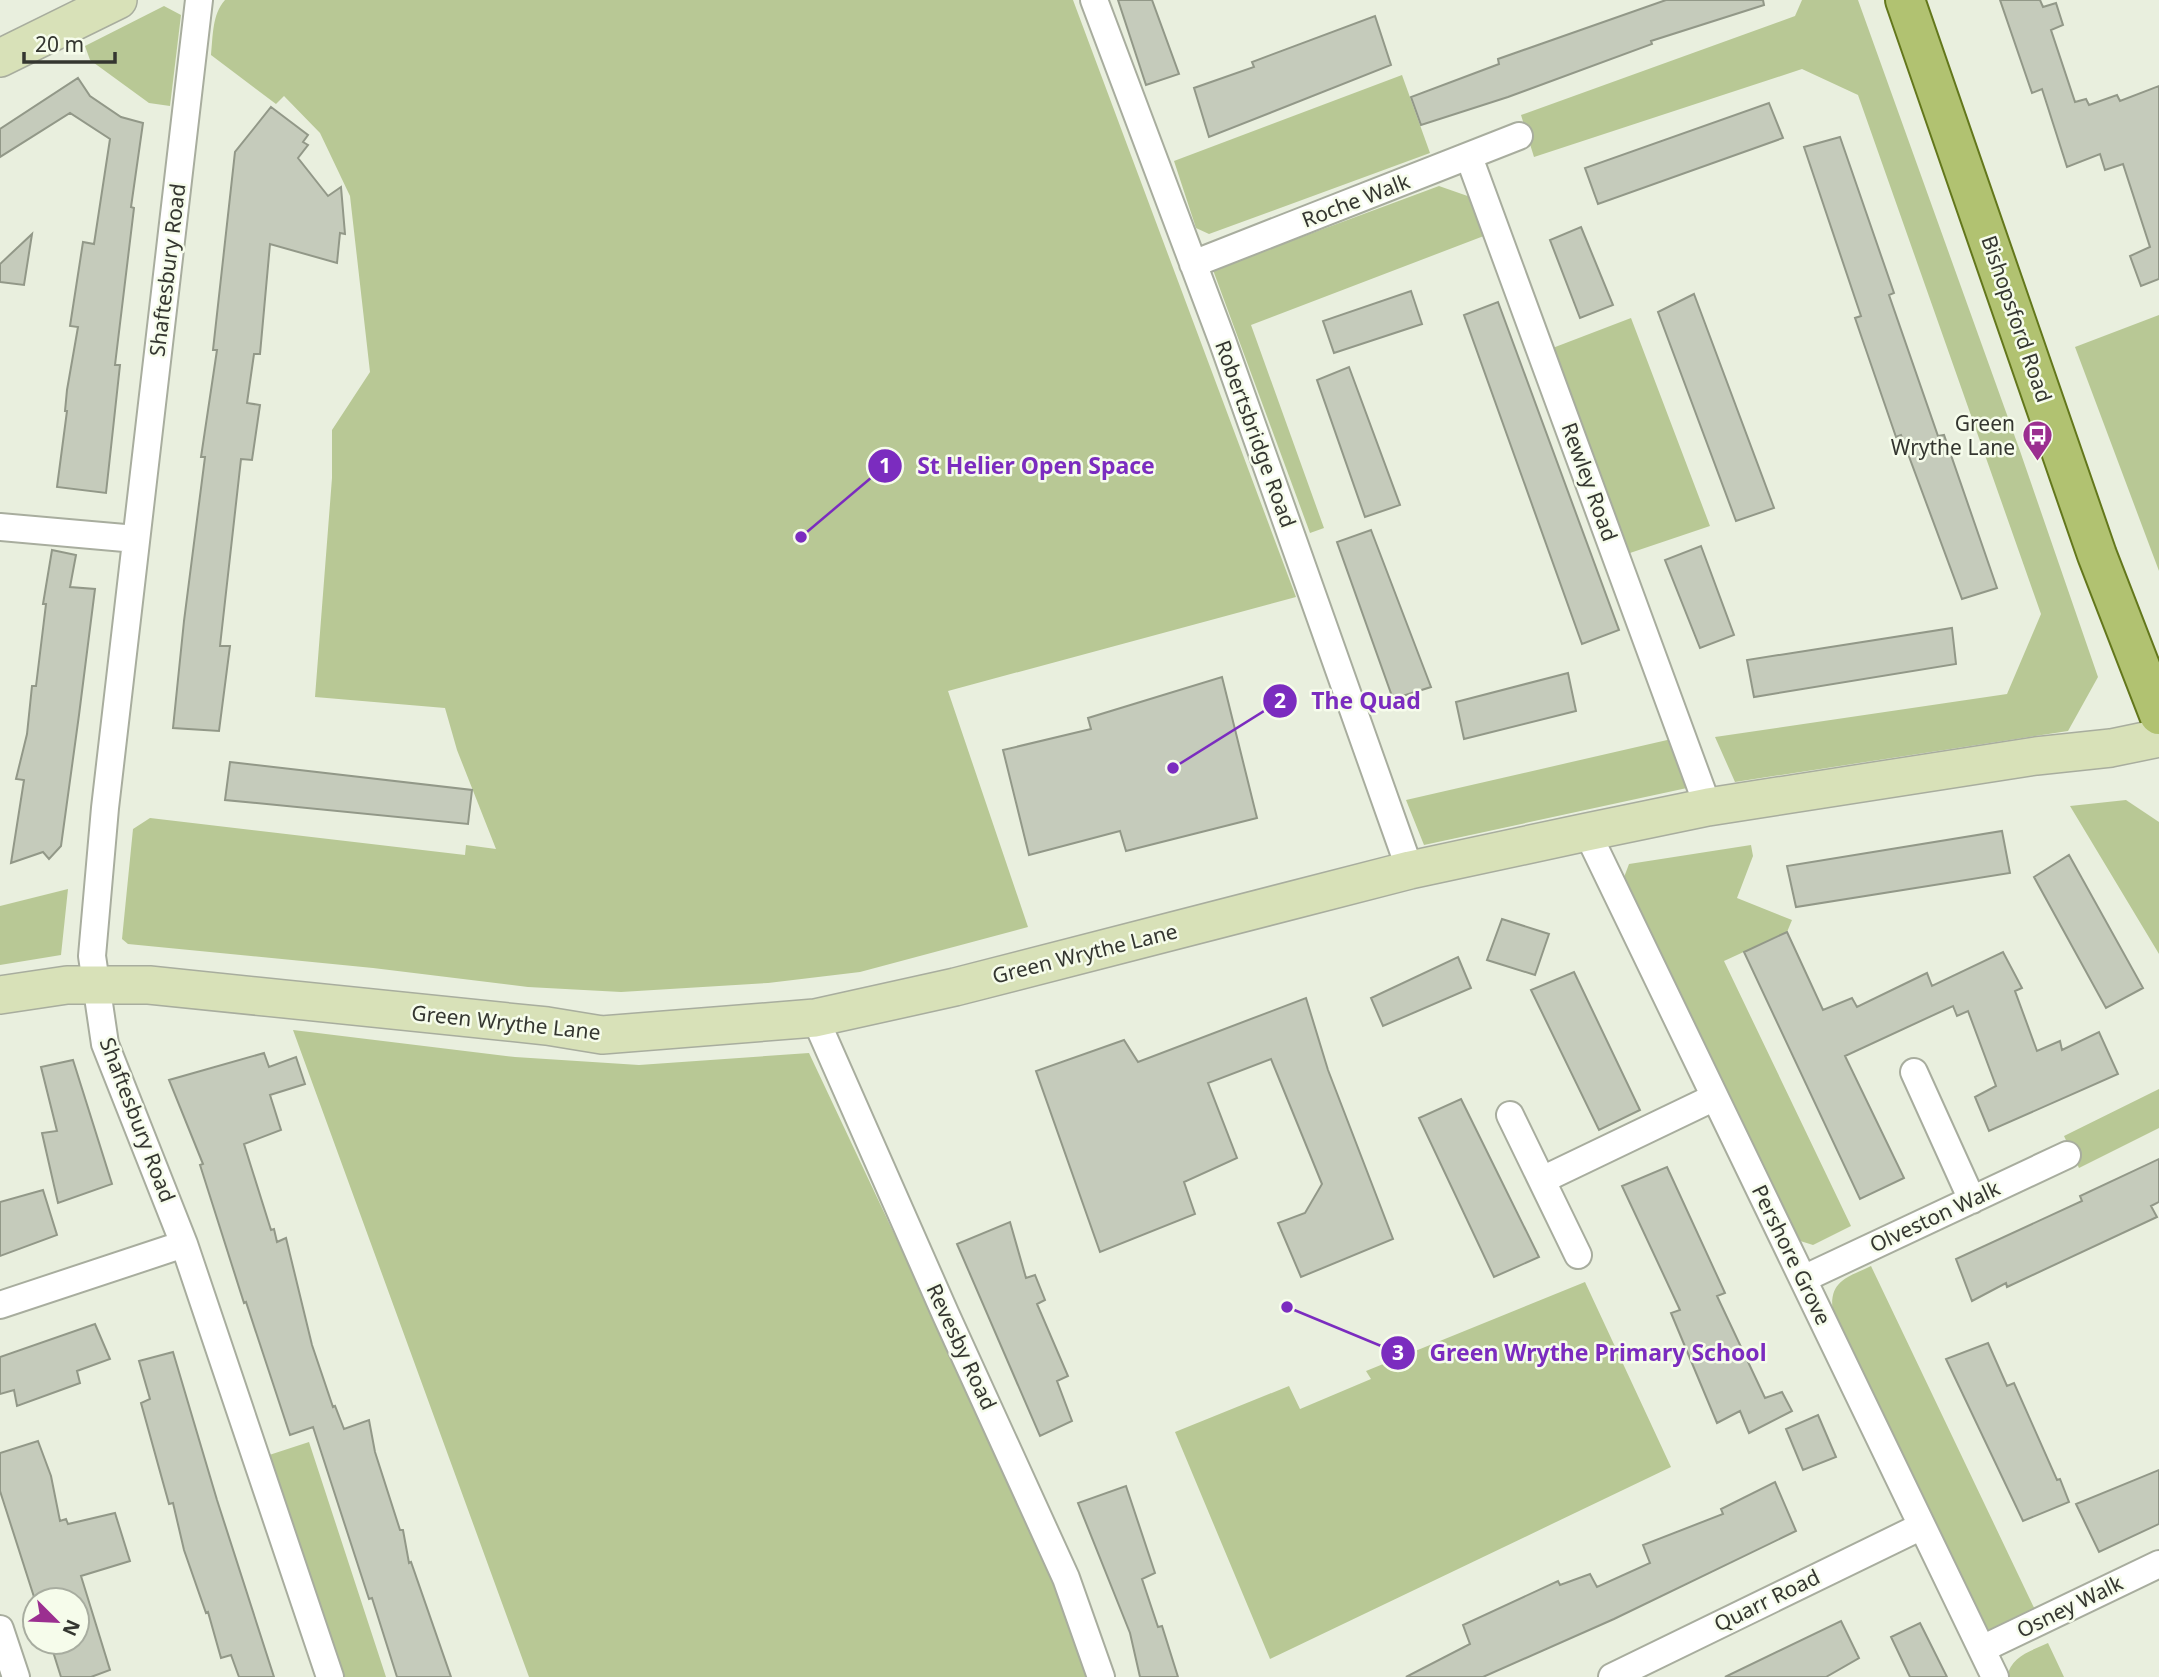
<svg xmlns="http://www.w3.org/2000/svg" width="2159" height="1677" viewBox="0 0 2159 1677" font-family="'Noto Sans',sans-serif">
<rect width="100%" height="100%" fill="#e9efde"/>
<path fill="#b8c895" d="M225,0H1073L1296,597L948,691L1028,927L860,972L768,983L621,992L528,987L373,968L128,944L122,939L133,829L150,818L465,855L466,845L496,849L457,750L445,708L315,697L332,478V430L370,372L350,196L320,133L284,96L276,104L211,55C213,37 212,14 225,0Z
M1802,0H1858L2020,451L2098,677L2068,731L1735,782L1715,737L2007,694L2041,614L1858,95L1802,69L1534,157L1521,115L1795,16Z
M164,6L181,15L170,106L149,103L90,60L85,46Z
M1402,75L1430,153L1209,234L1196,228L1174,161Z
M1439,186L1479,200L1489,234L1251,325L1324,528L1310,533L1213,270Z
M2159,315V571L2075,347Z
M1631,318L1710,526L1627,554L1550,349Z
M1676,738L1691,780L1687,788L1424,845L1406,800Z
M2126,800L2159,822V954L2070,806Z
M1751,845L1753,856L1737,898L1792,920L1787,932L1724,961L1851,1226L1813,1245L1794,1239L1623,880L1629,864Z
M68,889L61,955L0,965V906Z
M293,1030L515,1057L639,1065L809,1053C872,1187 936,1321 997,1456C1029,1528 1067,1601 1086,1677H529Z
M2159,1089V1128L2079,1168L2064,1136Z
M1871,1266L2037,1614L1986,1637L1833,1314C1828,1281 1846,1278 1871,1266Z
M1585,1282L1671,1467L1270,1659L1175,1432L1289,1386L1300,1409L1371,1379L1366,1371Z
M309,1442L386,1677H330L257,1459Z
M2048,1643L2064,1677H2007C2011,1656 2031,1651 2048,1643Z"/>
<path fill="#c5cbbb" stroke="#929888" stroke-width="2" d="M1118,0H1152L1179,74L1146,85Z
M1666,0H1763L1764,5L1651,41L1652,44L1508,97L1421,125L1411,97L1499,64L1498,59Z
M2000,0H2040L2043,7L2056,3L2063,25L2051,30L2075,102L2086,99L2089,105L2117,95L2120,101L2159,86V279L2141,286L2130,256L2150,247L2123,164L2105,170L2100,154L2067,167L2042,89L2032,93Z
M1375,16L1391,65L1209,137L1194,88L1254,67L1252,62Z
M78,78L90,96L121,117L143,123L131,207L134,208L115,365H120L106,493L57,487L67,411H65L67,390L78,327L70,326L83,242L94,244L110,139L70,113L0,157V129Z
M1769,103L1783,138L1598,204L1585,168Z
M271,107L308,135L303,142L308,145L298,158L328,196L341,187L345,234L340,233L337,263L270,244L260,354H254L247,403L260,405L252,460L241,459L220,646H230L219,731L173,728L184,621L205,457H201L217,350H213L235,152Z
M1840,137L1894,293L1889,295L1938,436L1944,435L1997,588L1962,599L1901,435L1896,437L1855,318L1861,316L1804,147Z
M1581,227L1613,305L1580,318L1550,240Z
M32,234L24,285L0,282V264Z
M1411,291L1422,324L1334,353L1323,321Z
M1694,294L1774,508L1736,521L1658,312Z
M1498,302L1619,630L1582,644L1464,315Z
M1349,367L1400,505L1365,517L1317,380Z
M1371,530L1431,687L1393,699L1337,542Z
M1701,546L1734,635L1700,648L1665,560Z
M52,550L76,555L70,587L95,589L79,715L61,846L49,859L43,852L11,863L24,780L16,779L27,734L32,686H36L46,604H43Z
M1952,628L1956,664L1754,697L1747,660Z
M1568,673L1576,711L1464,739L1456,702Z
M1222,677L1257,818L1126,851L1120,831L1029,855L1003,750L1091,729L1088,718Z
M230,762L472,790L468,824L225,800Z
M2002,831L2010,873L1796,907L1787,866Z
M2069,855L2143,988L2106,1008L2034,877Z
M1502,919L1549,934L1535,975L1487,960Z
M1787,932L1823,1010L1852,998L1857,1007L1927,973L1932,986L2003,952L2022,988L2015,991L2037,1051L2060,1041L2062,1050L2099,1032L2118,1074L1989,1131L1975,1097L1996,1086L1968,1011L1957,1016L1953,1006L1845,1056L1904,1178L1860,1199L1744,952Z
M1458,957L1471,988L1383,1026L1371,998Z
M1574,972L1640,1110L1599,1130L1531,990Z
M1306,998L1328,1070L1393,1239L1301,1277L1278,1223L1305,1213L1322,1184L1271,1059L1208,1083L1237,1158L1184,1182L1195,1214L1100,1252L1036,1071L1124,1040L1138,1062Z
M264,1053L269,1067L296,1057L305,1084L270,1095L281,1130L244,1144L271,1230L274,1229L277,1242L286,1238L312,1345L333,1407L335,1406L344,1429L369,1420L375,1452L400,1530H403L409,1563L411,1562L451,1677H397L372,1598L369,1599L313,1427L290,1435L246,1302L244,1303L200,1165L203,1164L169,1080Z
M73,1060L112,1184L58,1203L42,1133L57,1131L41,1067Z
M1461,1099L1539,1257L1494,1277L1419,1118Z
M2159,1159V1202L2151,1206L2157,1217L2007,1287L2006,1283L1972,1301L1956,1259L2082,1201L2080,1196Z
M1667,1167L1725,1293L1717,1296L1765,1398L1782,1392L1792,1411L1749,1433L1740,1411L1717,1423L1671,1313L1680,1310L1622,1186Z
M43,1190L57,1235L0,1256V1202Z
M1010,1222L1026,1278L1035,1275L1045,1300L1037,1304L1068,1376L1057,1381L1072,1421L1040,1436L957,1244Z
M95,1324L110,1359L77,1371L80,1383L17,1406L14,1390L0,1394V1357Z
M1988,1343L2007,1386L2014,1383L2057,1480L2060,1479L2069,1502L2023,1521L1946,1359Z
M173,1352L217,1500L274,1677H239L231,1655L221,1658L208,1612L206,1613L184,1550L173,1503L169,1504L141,1403L150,1399L139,1361Z
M1818,1415L1836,1457L1803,1470L1786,1429Z
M38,1441L51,1476L60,1521L66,1519L68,1524L115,1513L130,1561L81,1576L110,1670L91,1677H61L50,1642H77V1600H35L0,1491V1453Z
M2159,1470V1524L2099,1552L2076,1504Z
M1775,1482L1796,1531L1614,1619L1483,1677H1406L1470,1644L1463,1625L1558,1581L1560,1585L1590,1574L1597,1587L1650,1563L1643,1545L1723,1514L1721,1509Z
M1126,1486L1155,1573L1142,1579L1158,1627L1162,1626L1178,1677H1140L1130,1633L1078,1503Z
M1841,1621L1859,1658L1826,1677H1725Z
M1920,1623L1947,1677H1910L1891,1637Z"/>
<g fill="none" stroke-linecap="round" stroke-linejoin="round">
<defs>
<path id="street" d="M199,0L105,808L92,956L105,1044L184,1244L330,1677
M1094,0L1222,340L1410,870
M1469,157L1708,807
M1193,264L1519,136
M0,527L136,539
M1587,832L1995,1677
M815,1018L946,1315L1066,1578L1101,1677
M1914,1072L1972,1200
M1510,1115L1578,1255
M1542,1180L1715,1097
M1803,1279L2067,1155
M0,1305L184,1244
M0,1629L16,1677
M1982,1649L2159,1564
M1612,1677L1922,1526"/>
<path id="secondary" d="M0,58L118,0
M0,995L67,985H149L547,1026L602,1035L815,1018L955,987L1410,870L1587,832L1708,807L2036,756L2111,748L2159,738"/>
<path id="primary" d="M1905,0L2097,555L2159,715"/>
</defs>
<use href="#street" stroke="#a8ad9e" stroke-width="30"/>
<use href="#secondary" stroke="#a8ad9e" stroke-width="40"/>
<use href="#primary" stroke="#63771c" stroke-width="42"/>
<use href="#street" stroke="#fff" stroke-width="26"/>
<use href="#secondary" stroke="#d8e1b8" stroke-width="37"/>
<use href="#primary" stroke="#b1c271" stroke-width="38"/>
</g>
<defs>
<symbol id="bus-pin" viewBox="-11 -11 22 30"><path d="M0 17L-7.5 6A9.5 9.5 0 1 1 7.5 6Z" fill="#9b2f90" stroke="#f6fceb"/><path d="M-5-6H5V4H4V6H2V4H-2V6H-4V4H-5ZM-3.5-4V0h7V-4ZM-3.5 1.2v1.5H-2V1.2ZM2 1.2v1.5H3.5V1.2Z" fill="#fff"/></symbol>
</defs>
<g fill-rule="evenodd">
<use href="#bus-pin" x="2020" y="418" width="35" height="47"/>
</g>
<g text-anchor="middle" stroke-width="5" stroke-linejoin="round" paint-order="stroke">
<g font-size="21" fill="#343630" stroke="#f6fceb">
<text transform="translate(1356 201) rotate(-21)" y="7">Roche Walk</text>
<text transform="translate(168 270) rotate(-83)" y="7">Shaftesbury Road</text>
<text transform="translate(2016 319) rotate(71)" y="7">Bishopsford Road</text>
<text transform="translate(1255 434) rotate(70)" y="7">Robertsbridge Road</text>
<text transform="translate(1589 482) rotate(70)" y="7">Rewley Road</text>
<text transform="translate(1085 954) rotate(-14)" y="7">Green Wrythe Lane</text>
<text transform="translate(506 1023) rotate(6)" y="7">Green Wrythe Lane</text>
<text transform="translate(137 1120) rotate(69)" y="7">Shaftesbury Road</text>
<text transform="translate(1935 1217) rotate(-25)" y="7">Olveston Walk</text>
<text transform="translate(1791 1255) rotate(64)" y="7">Pershore Grove</text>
<text transform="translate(961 1347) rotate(65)" y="7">Revesby Road</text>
<text transform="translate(1767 1601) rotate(-26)" y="7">Quarr Road</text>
<text transform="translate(2070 1607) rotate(-26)" y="7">Osney Walk</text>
</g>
<g font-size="21" fill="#343630" stroke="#f6fceb" text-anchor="end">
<text x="2015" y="431">Green<tspan x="2015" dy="24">Wrythe Lane</tspan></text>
</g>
</g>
<path fill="none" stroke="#7b2cbf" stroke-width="2.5" d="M801 537L885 466M1173 768L1280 701M1287 1307L1398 1353"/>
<g fill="#7b2cbf" stroke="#f6fceb" stroke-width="2.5">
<circle cx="801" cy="537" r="7"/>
<circle cx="1173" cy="768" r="7"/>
<circle cx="1287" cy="1307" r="7"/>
<circle cx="885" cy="466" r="18"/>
<circle cx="1280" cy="701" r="18"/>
<circle cx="1398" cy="1353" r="18"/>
</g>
<g font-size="21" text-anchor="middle" font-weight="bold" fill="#fff">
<text x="885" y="473">1</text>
<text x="1280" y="708">2</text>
<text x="1398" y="1360">3</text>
</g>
<g font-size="23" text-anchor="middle" font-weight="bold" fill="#7b2cbf" stroke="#f6fceb" stroke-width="5" stroke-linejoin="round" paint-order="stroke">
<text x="1036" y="474">St Helier Open Space</text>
<text x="1366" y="709">The Quad</text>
<text x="1598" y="1361">Green Wrythe Primary School</text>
</g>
<g transform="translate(56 1621) rotate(114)"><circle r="33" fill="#f6fceb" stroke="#a8ada0" stroke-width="2"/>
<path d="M0-5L12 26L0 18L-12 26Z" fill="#9b2f90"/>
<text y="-10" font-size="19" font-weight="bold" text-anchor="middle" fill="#343630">N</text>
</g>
<path d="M24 52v10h91v-10" fill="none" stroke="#343630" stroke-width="3.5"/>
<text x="35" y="52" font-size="21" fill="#343630" stroke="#f6fceb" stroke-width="5" paint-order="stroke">20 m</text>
</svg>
